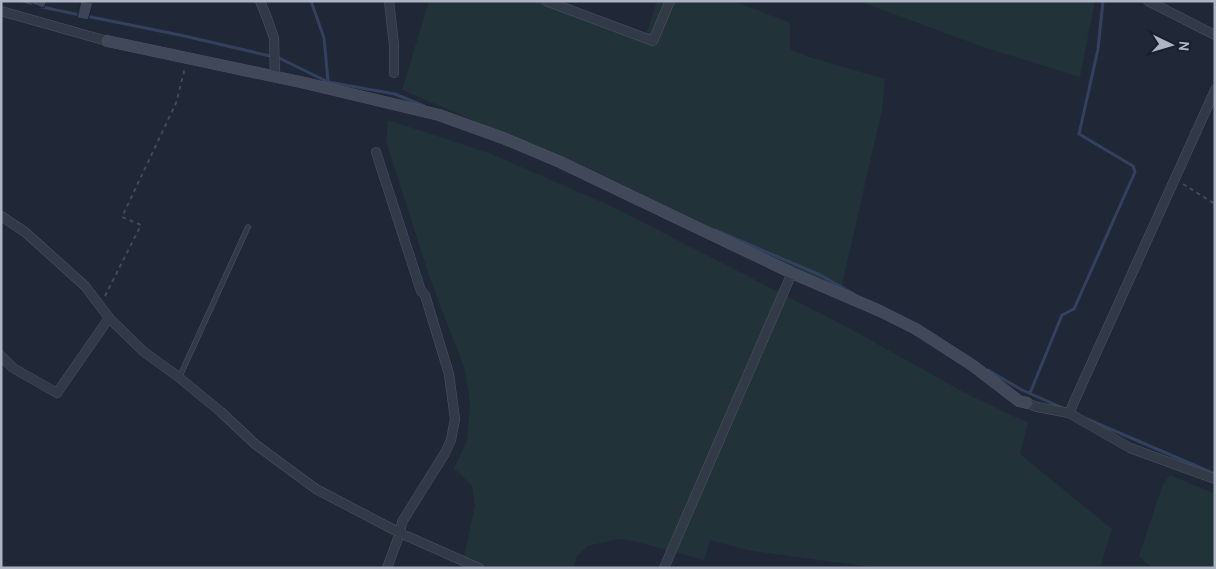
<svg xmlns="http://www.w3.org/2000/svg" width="1216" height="569" viewBox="0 0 1216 569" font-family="Cabin,sans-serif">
<rect width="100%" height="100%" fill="#202737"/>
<path fill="#213338" d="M429,1H544L603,28L644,41L657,1H734L790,23V49L809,57L885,79L882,110L841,289L466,117L402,90Z
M858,1H1095L1080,77L986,48Z
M388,120L489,153L613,207L847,327L967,394L1028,423L1020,454L1112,529L1100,568H878L752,551L710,540L704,560L633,541L619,539L587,546L577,556L574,568L462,567L475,505L472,486L454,468L467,441L470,403L465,370L429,276L386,141Z
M1170,475L1215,494V568H1152L1139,556L1163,484Z"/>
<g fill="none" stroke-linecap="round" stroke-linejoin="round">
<path stroke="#33415f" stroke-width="3" d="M23,1L34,4
M311,1L324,38L328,81
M42,7L80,15
M86,16L180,35L279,58L328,82L395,94L424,106
M715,230L820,275L854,294
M988,370L1022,390L1063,408
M1030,393L1062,315L1074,309L1135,172L1133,166L1079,134L1098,49L1103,1
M1087,419L1215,474"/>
</g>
<path fill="#3b4557" stroke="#1b212e" d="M32,1H47L44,8L32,4Z
M81,1L93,3L88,20L77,18Z"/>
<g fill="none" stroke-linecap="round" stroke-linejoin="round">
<defs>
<path id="lane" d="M179,378L248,227"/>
<path id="street" d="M260,1L267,18L274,38L275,76
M389,1L394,45V73
M546,1L653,41L670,1
M1148,1L1215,35
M1,11L107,41
M376,152L421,291L425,295L449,374L455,419L451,440L445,453L402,522L400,533L387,568
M1,216L25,232L85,286L110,319L144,352L176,375L221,412L255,444L316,489L400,533L479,568
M1,356L13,368L57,393L109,318
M1027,403L1037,407L1069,413L1130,448L1215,479
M1069,413L1215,90
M664,568L792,273"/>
<path id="secondary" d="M107,41L305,83L439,115L503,138L560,162L792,273L880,311L916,329L972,365L1019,401L1027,403"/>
</defs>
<use href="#lane" stroke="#4d5462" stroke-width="5.5"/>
<use href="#street" stroke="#4d5462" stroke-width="10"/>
<use href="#secondary" stroke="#4d5462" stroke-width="12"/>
<path stroke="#3c4f52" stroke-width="2" stroke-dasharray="4 4" stroke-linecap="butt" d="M1183,184L1215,204
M105,296L141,225L122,217L176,103L185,68"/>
<use href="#lane" stroke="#333a47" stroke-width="4.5"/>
<use href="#street" stroke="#333a47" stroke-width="9"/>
<use href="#secondary" stroke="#41485a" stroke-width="11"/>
</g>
<rect width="1216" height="569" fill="none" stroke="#adb4c4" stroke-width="5"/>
<g transform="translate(1171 45) rotate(95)" stroke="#191f2c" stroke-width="4" paint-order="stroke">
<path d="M0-4L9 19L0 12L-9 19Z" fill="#adb4c4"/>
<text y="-8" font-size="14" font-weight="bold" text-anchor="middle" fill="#adb4c4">N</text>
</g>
</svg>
